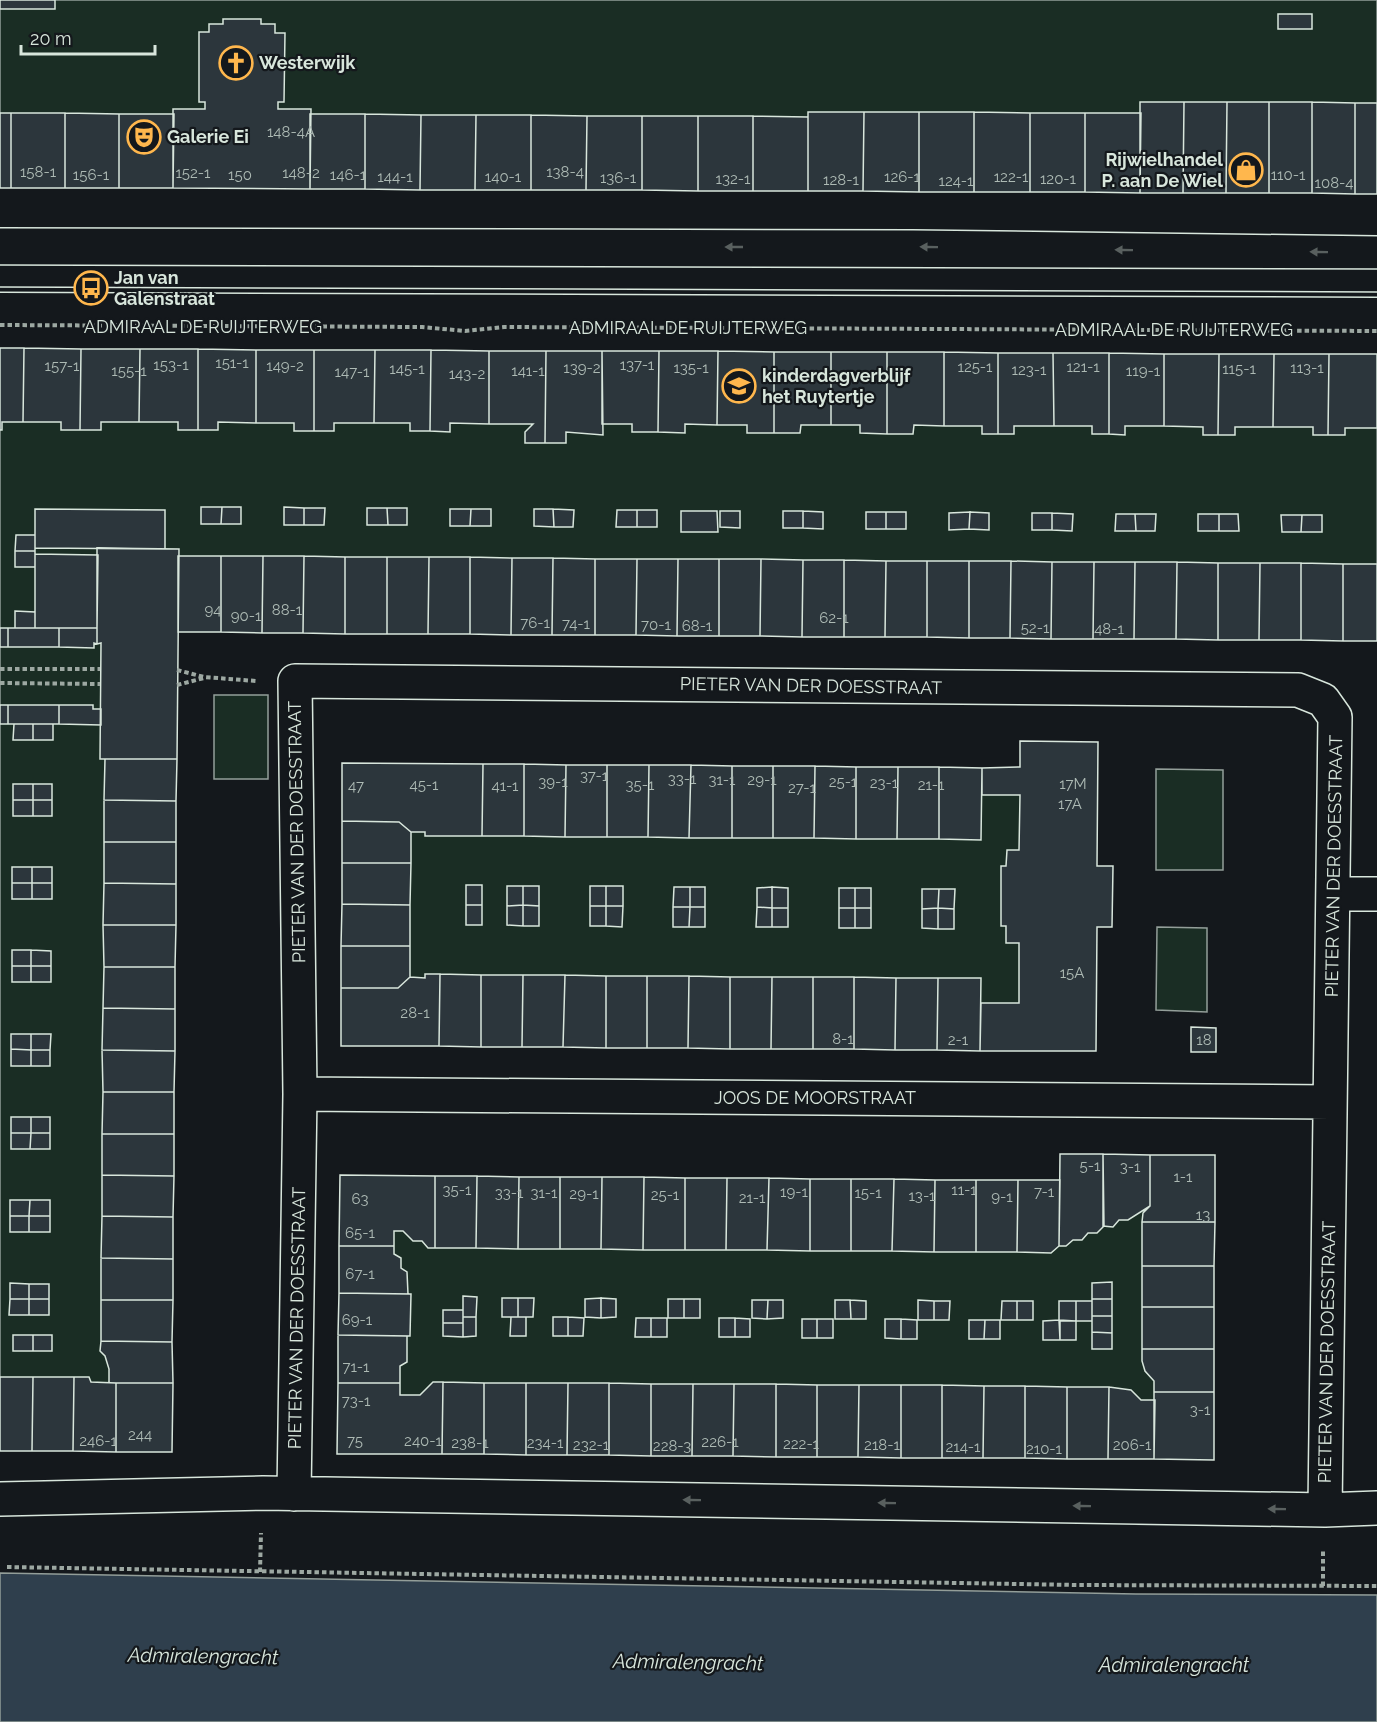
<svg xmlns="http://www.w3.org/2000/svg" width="1377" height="1722" viewBox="0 0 1377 1722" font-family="Raleway,sans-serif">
<rect width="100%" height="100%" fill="#14181c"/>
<path fill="#1a2d24" stroke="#939e99" stroke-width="1.5" d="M0,0H1377V129L0,140Z
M0,399L1377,417V578L128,572L129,1395L0,1396Z
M214,695H268V779H214Z
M1156,769L1223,770V870H1156Z
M974,786L1027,789V1012L399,981L398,830Z
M1157,927L1207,928V1012L1156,1010Z
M1142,1191L1162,1410L384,1402V1222Z"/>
<path fill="#2f3f4d" stroke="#939e99" stroke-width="1.5" d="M0,1573L1136,1594L1377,1595V1722H0Z"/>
<path fill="#2c363c" stroke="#d8e6dc" stroke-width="1.5" d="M0,0H55V9H0Z
M1278,14H1312V29H1278Z
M223,19H261V24H275V33H285L284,102H278V109H311L310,189L173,188V109H205V102H199V32H209V24H223Z
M1140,102H1184L1183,193H1140Z
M1184,102H1227L1226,193H1183Z
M1227,102H1269V193H1226Z
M1269,102H1312V193H1269Z
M1312,102L1355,103V194L1312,193Z
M1355,103H1377V194H1355Z
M808,112H864L863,191H808Z
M864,112H919V192L863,191Z
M919,112H974V192H919Z
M974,112L1030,113V192H974Z
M0,113H11V188H0Z
M11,113H65V188H11Z
M65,113L119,114V188H65Z
M1030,113H1085V192H1030Z
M1085,113H1141L1140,193L1085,192Z
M119,114H174L173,188H119Z
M310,114H365V189H310Z
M365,114L421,115L420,190L365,189Z
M421,115H476L475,190H420Z
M476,115H531V190H475Z
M531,115L587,116L586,190H531Z
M587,116H642V190H586Z
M642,116H698V191L642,190Z
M698,116H753V191H698Z
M753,116L808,117V191H753Z
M0,348H24L23,422H2V430H0Z
M24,348L81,349L80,430H61V422H23Z
M81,349H140L139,422H101V430H80Z
M140,349H198V430H178V422H139Z
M198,349L256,350V423L218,422V430H198Z
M256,350H314V431H294V423H256Z
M314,350H375L374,423H334V431H314Z
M375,350H431L430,431H410V423H374Z
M431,350L489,351V424L450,423V432L430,431Z
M489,351H546L545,443H525V432L533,424H489Z
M546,351H602L603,435L566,432V443H545Z
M602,351H659L658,432H632V424H602Z
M659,351H718L717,425L685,424V433L658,432Z
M718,351L774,352V433H747V425H717Z
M774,352H831V425H801L800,433H774Z
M831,352H887V434L860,433V425H831Z
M887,352H944V426L914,425L913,434H887Z
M944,352L998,353V434H982V426H944Z
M998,353H1053L1054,426H1014V434H998Z
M1053,353H1109V434H1092V426H1054Z
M1109,353L1164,354V426H1125V435L1109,434Z
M1164,354H1219L1218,435H1203V427L1164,426Z
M1219,354H1274L1273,427H1235V435H1218Z
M1274,354H1329L1328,435H1313V427H1273Z
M1329,354H1377V428H1345V435H1328Z
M201,507H222L221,524H201Z
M222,507H241V524H221Z
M284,507L304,508V525H284Z
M304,508H325L324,525H304Z
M367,508H387L388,525H367Z
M387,508H407V525H388Z
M35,509L165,510V549L35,548Z
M450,509H471L470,526H450Z
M471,509H491V526H470Z
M534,509H553L554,527L534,526Z
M553,509L574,510L573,527H554Z
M617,510H637V527H616Z
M637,510H657V527H637Z
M681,511H717L718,532H681Z
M720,511H740V528L720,527Z
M783,511H803V528H783Z
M803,511L823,512V529L803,528Z
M866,512H886V529H866Z
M886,512H906V529H886Z
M970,512L969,529L949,530V513Z
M970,512L989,513V530L969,529Z
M1032,513H1052V530H1032Z
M1052,513L1073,514L1072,531L1052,530Z
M1116,514H1135L1136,531H1115Z
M1135,514H1156L1155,531H1136Z
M1198,514H1219V531H1198Z
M1219,514H1238L1239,531H1219Z
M1281,515H1302L1301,532H1282Z
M1302,515H1322V532H1301Z
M16,535H35V551H15Z
M97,548L179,549L177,759H100L101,643L97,644Z
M15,551H35V567H15Z
M35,554L98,555L97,628H35Z
M178,556H221V632H178Z
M221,556H263L262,633L221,632Z
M263,556H304L303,633H262Z
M304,556L345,557V634L303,633Z
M345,557H387V634H345Z
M387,557H429L428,634H387Z
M429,557H470V634H428Z
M470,557L512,558L511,635L470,634Z
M512,558H553L552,635H511Z
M553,558L595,559V635H552Z
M595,559H637L636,635H595Z
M637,559H678L677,636L636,635Z
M678,559H719V636H677Z
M719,559H761L760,636H719Z
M761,559L803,560L802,637L760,636Z
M803,560H844V637H802Z
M844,560L886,561L885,637H844Z
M886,561H927V637H885Z
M927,561H969V638L927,637Z
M969,561H1011L1010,638H969Z
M1011,561L1052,562L1051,639L1010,638Z
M1052,562H1094L1093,639H1051Z
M1094,562H1135L1134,639H1093Z
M1135,562H1177L1176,639H1134Z
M1177,562L1218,563V640L1176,639Z
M1218,563H1260L1259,640H1218Z
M1260,563H1301V640H1259Z
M1301,563L1343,564V641L1301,640Z
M1343,564H1377V641H1343Z
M15,611L35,612V628H15Z
M0,628H8V647H0Z
M8,628H59V647H8Z
M59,628H97V644L94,643V648L59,647Z
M0,705H8V724H0Z
M8,705H59V724H8Z
M59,705H93V709H101V725L59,724Z
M14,724H33V740H13Z
M33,724H53V740H33Z
M1020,741L1098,742L1097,866H1113L1112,927H1097L1096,1051H980L981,1003H1019V943H1006V926H1001V866H1006L1007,850H1019L1020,795H982V768L1020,767Z
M105,759H177L176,801L104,800Z
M342,763L483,764L482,836H425V832H411L399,822L342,821Z
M483,764H524V836H482Z
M524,764L566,765L565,837L524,836Z
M566,765H607V837H565Z
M607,765H649L648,837H607Z
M649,765H691L689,838L648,837Z
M691,765L732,766V838H689Z
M732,766H773V838H732Z
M773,766H815L814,838H773Z
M815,766L856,767V839L814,838Z
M856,767H898L897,839H856Z
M898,767H939V839H897Z
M939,767L982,768L981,840L939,839Z
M13,784H33V800H13Z
M33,784H52V800H33Z
M13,800H33V816H13Z
M33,800H52V816H33Z
M104,800L176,801V842H104Z
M342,821L399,822L411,832V863H342Z
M104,842H176V884L104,883Z
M342,863H411L410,905L342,904Z
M12,867H32V883H12Z
M32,867H52V883H32Z
M12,883H32V899H12Z
M32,883H52V899H32Z
M104,883L176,884V925H103Z
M466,885H482V905H466Z
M507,886H523V905L507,906Z
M523,886H539V906L523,905Z
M590,886H606V906H590Z
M606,886H623V906H606Z
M674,887H690V907H673Z
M690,887H705V907H690Z
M772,887V908L757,907V888Z
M772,887L788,888V908H772Z
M839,888H855V908H839Z
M855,888H871V908H855Z
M922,889H939L938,908L922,909Z
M939,889H955L954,909L938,908Z
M342,904L410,905V946H341Z
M466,905H482V925H466Z
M523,905V926L507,925V906Z
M523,905L539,906V926H523Z
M590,906H606V926H590Z
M606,906H623L622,927L606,926Z
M673,907H690L689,927H673Z
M690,907H705V927H689Z
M757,907L772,908V927H756Z
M772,908H788V927H772Z
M839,908H855V928H839Z
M855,908H871V928H855Z
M938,908L954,909V929H938Z
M938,908V929L922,928V909Z
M103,925H176L175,967H104Z
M341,946H410V977L398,988H341Z
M12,950H31V966H12Z
M31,950L51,951V966H31Z
M12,966H31V982H12Z
M31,966H51V982H31Z
M104,967H175V1009L103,1008Z
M425,974H440L439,1046H341V988H398L410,977L425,978Z
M440,974L481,975V1047L439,1046Z
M481,975H523L522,1047H481Z
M523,975H565L563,1047H522Z
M565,975L606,976V1048L563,1047Z
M606,976H647V1048H606Z
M647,976H689L688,1048H647Z
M689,976L730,977V1049L688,1048Z
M730,977H772L771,1049H730Z
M772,977H813V1049H771Z
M813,977H854V1049H813Z
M854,977L896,978L895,1050L854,1049Z
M896,978H938L937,1050H895Z
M938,978H981L980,1051L937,1050Z
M103,1008L175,1009V1051L102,1050Z
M1191,1027L1216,1028V1052H1191Z
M11,1034H31V1050L11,1049Z
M31,1034H51L50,1050H31Z
M11,1049L31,1050V1066H11Z
M31,1050H50V1066H31Z
M102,1050L175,1051L174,1092H103Z
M103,1092H174V1134H102Z
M11,1117H31V1133H11Z
M31,1117H50V1133H31Z
M11,1133H31L30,1149H11Z
M31,1133H50V1149H30Z
M102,1134H174V1176L102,1175Z
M1060,1154H1103L1104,1226L1097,1233H1088L1082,1240H1073L1066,1246H1059Z
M1103,1154L1150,1155V1206L1128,1220H1119L1113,1227L1103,1226Z
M1150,1155H1215V1222H1142L1143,1213L1150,1206Z
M102,1175L174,1176L173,1217L102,1216Z
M340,1175L435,1176V1248H428L422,1241H413L403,1231H394V1246H339Z
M435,1176H477L476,1248H435Z
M477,1176L519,1177L518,1249L476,1248Z
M519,1177H560V1249H518Z
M560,1177H602L601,1249H560Z
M602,1177H644L643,1250L601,1249Z
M644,1177L685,1178V1250H643Z
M685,1178H727L726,1250H685Z
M727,1178H769L767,1250H726Z
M769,1178L810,1179V1251L767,1250Z
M810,1179H851V1251H810Z
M851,1179H894L892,1251H851Z
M894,1179L935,1180L934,1252L892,1251Z
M935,1180H976V1252H934Z
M976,1180H1018L1017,1252H976Z
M1018,1180H1060L1059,1246L1051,1253L1017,1252Z
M10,1200H30L29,1216H10Z
M30,1200H50V1216H29Z
M10,1216H29V1232H10Z
M29,1216H50V1232H29Z
M102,1216L173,1217V1259L101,1258Z
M1142,1222H1215L1214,1266H1142Z
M339,1246H394V1254L401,1258V1268L407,1272L408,1294L339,1293Z
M101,1258L173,1259V1300H101Z
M1142,1266H1214V1307H1142Z
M1112,1282V1299H1092V1283Z
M10,1283L29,1284V1299H10Z
M29,1284H49V1299H29Z
M339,1293L411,1294L410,1336L338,1335Z
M463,1296L477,1297L476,1317H463Z
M502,1298H518V1317H502Z
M518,1298H534L533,1317H518Z
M601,1298V1318L585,1317V1299Z
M601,1298L616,1299V1317L601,1318Z
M10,1299H29V1315H9Z
M29,1299H49V1315H29Z
M668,1299H684V1318H668Z
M684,1299H700V1318H684Z
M1092,1299H1112V1316H1092Z
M101,1300H173L172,1342L101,1341Z
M752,1300H768L767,1319L752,1318Z
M768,1300H783V1318L767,1319Z
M835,1300H850L851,1319H835Z
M850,1300L866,1301V1319H851Z
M918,1300L934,1301V1320H918Z
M934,1301H950L949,1320H934Z
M1002,1301H1017V1320H1001Z
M1017,1301H1033V1320H1017Z
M1059,1301H1076V1321L1059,1320Z
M1076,1301H1092V1321H1076Z
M1142,1307H1214V1349H1142Z
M443,1310H463V1323H443Z
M1092,1316H1112V1333L1092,1332Z
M463,1317H476V1336L463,1337Z
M511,1317H526V1336H510Z
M553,1317H568V1336H553Z
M568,1317L584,1318L583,1336H568Z
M636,1318H651V1337H635Z
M651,1318H667V1337H651Z
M719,1318H735V1337H719Z
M735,1318L750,1319V1337H735Z
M802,1319H817V1338H802Z
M817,1319H833V1338H817Z
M885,1319H901V1339L885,1338Z
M901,1319L917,1320V1339H901Z
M969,1320H985L984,1339H969Z
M985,1320H1000V1339H984Z
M1059,1320L1060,1340H1043V1321Z
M1060,1321H1076V1340H1060Z
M443,1323H463V1337L443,1336Z
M1092,1332L1112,1333V1349H1092Z
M13,1335H33V1351H13Z
M33,1335H52V1351H33Z
M338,1335L407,1336V1362L400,1366V1383H338Z
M101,1341L172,1342L173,1383H109V1369L105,1356L100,1351Z
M1142,1349H1214V1392H1154V1381L1145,1371L1142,1361Z
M0,1377H33L32,1451H0Z
M33,1377H74L73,1451H32Z
M74,1377H89L91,1382L116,1383V1452L73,1451Z
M433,1382H443L442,1454H337L338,1383H400V1395H420Z
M443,1382L484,1383V1454H442Z
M116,1383H173L172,1452H116Z
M484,1383H526V1455L484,1454Z
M526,1383H568L567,1455H526Z
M568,1383H609V1455H567Z
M609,1383L651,1384V1456L609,1455Z
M651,1384H693L692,1456H651Z
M693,1384H734L733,1456H692Z
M734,1384H776V1457L733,1456Z
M776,1384L817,1385V1457H776Z
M817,1385H859L858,1457H817Z
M859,1385H901V1458L858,1457Z
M901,1385H942V1458H901Z
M942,1385L984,1386L983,1458H942Z
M984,1386H1025V1458H983Z
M1025,1386L1067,1387V1459L1025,1458Z
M1067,1387H1109L1108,1459H1067Z
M1109,1387L1131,1390L1141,1400H1155L1154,1459H1108Z
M1154,1392H1214V1460L1154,1459Z"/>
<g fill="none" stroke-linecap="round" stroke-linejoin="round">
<defs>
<path id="minor" d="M0,245L913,247L1377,253
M0,275L1377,280
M1334,894H1377
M300,1094L1330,1102
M294,1494L300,1094L295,681L1298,690L1323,700L1335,717L1325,1510
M0,1499L263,1493L1325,1510L1377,1508"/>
</defs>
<use href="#minor" stroke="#d8e6dc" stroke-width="36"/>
<path stroke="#9da8a2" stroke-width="4" stroke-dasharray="4.5 3" stroke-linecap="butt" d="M0,325L422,327L465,331L504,327L1377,331
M0,669H100
M177,670L204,677L256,681
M0,683L100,684
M177,685L204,678
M7,1567L1077,1585L1377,1586
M260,1572L261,1533
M1323,1586V1550"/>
<use href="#minor" stroke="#14181c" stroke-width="33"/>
<path stroke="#d8e6dc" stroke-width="1.5" d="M0,265L1377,269
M0,287L1377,292"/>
</g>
<defs><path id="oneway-solid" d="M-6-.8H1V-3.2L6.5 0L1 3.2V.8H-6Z" transform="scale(1.5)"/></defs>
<g fill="#59605f">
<use href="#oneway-solid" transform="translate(734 247) rotate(-180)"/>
<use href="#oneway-solid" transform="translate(929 247) rotate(-179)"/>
<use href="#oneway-solid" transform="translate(1124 250) rotate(-179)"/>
<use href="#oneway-solid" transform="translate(1319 252) rotate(-179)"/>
<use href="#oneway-solid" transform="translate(692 1500) rotate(-179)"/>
<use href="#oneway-solid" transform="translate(887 1503) rotate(-179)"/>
<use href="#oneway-solid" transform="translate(1082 1506) rotate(-179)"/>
<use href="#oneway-solid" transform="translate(1277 1509) rotate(-179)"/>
</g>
<defs>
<symbol id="church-ring" viewBox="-11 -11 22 22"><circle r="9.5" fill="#14181c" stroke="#ffb74d" stroke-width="1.5"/><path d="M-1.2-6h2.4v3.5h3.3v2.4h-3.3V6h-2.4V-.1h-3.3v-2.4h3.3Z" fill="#ffb74d"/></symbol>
<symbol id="theatre-ring" viewBox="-11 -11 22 22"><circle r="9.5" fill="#14181c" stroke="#ffb74d" stroke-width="1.5"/><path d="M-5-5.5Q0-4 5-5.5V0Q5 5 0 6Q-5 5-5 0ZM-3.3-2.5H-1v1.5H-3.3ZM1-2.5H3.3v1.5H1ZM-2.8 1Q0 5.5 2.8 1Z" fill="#ffb74d"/></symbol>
<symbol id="shop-ring" viewBox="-11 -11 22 22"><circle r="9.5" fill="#14181c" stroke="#ffb74d" stroke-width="1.5"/><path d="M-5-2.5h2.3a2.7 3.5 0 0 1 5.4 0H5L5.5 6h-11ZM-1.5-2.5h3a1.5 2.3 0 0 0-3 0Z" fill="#ffb74d"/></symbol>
<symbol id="bus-ring" viewBox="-11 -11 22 22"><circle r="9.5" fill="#14181c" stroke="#ffb74d" stroke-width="1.5"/><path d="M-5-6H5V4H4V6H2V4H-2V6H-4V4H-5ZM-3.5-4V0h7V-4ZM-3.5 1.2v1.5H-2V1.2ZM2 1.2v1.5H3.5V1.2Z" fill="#ffb74d"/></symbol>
<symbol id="school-ring" viewBox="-11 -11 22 22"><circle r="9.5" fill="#14181c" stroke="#ffb74d" stroke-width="1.5"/><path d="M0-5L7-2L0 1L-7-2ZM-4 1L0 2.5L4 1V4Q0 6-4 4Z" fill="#ffb74d"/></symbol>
</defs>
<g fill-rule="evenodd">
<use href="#church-ring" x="217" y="44" width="38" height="38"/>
<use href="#theatre-ring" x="125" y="118" width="38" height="38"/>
<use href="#shop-ring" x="1227" y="151" width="38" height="38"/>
<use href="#bus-ring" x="72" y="269" width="38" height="38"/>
<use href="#school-ring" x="720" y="367" width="38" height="38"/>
</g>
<g text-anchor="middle" stroke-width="4.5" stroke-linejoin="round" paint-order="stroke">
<g font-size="15" fill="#adbab4">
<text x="291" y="137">148-4A</text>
<text x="38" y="177">158-1</text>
<text x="565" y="177">138-4</text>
<text x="193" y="178">152-1</text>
<text x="301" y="178">148-2</text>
<text x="91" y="180">156-1</text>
<text x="240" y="180">150</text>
<text x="348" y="180">146-1</text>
<text x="1288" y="180">110-1</text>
<text x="395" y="182">144-1</text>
<text x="503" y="182">140-1</text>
<text x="902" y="182">126-1</text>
<text x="1011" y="182">122-1</text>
<text x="618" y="183">136-1</text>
<text x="733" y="184">132-1</text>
<text x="1058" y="184">120-1</text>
<text x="841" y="185">128-1</text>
<text x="956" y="186">124-1</text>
<text x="1334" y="188">108-4</text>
<text x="232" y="368">151-1</text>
<text x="171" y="370">153-1</text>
<text x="637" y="370">137-1</text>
<text x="62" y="371">157-1</text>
<text x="285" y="371">149-2</text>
<text x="975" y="372">125-1</text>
<text x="1083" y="372">121-1</text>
<text x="582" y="373">139-2</text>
<text x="691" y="373">135-1</text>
<text x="1307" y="373">113-1</text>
<text x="407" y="374">145-1</text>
<text x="1239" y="374">115-1</text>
<text x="1029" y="375">123-1</text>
<text x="129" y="376">155-1</text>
<text x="528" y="376">141-1</text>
<text x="1143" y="376">119-1</text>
<text x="352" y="377">147-1</text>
<text x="467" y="379">143-2</text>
<text x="213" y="615">94</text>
<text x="287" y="615">88-1</text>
<text x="246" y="621">90-1</text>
<text x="834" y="623">62-1</text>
<text x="535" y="628">76-1</text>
<text x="576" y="629">74-1</text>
<text x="656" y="630">70-1</text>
<text x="697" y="631">68-1</text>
<text x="1035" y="633">52-1</text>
<text x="1109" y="634">48-1</text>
<text x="594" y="781">37-1</text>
<text x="682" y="784">33-1</text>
<text x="722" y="785">31-1</text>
<text x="762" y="785">29-1</text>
<text x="553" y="787">39-1</text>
<text x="843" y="787">25-1</text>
<text x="884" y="788">23-1</text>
<text x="1073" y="789">17M</text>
<text x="424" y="790">45-1</text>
<text x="640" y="790">35-1</text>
<text x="931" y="790">21-1</text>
<text x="356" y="791">47</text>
<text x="505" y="791">41-1</text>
<text x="802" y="793">27-1</text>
<text x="1070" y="809">17A</text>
<text x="1072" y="978">15A</text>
<text x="415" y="1018">28-1</text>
<text x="843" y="1044">8-1</text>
<text x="958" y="1045">2-1</text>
<text x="1204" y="1045">18</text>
<text x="1090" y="1171">5-1</text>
<text x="1130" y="1172">3-1</text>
<text x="1183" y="1182">1-1</text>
<text x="457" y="1195">35-1</text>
<text x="964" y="1195">11-1</text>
<text x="794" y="1197">19-1</text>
<text x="1044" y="1197">7-1</text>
<text x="509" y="1198">33-1</text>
<text x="544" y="1198">31-1</text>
<text x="868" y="1198">15-1</text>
<text x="584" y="1199">29-1</text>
<text x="665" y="1200">25-1</text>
<text x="922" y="1201">13-1</text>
<text x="1002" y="1202">9-1</text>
<text x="752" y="1203">21-1</text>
<text x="360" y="1204">63</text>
<text x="1203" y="1220">13</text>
<text x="360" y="1238">65-1</text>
<text x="360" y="1279">67-1</text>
<text x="357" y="1325">69-1</text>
<text x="356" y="1372">71-1</text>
<text x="356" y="1406">73-1</text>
<text x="1200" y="1415">3-1</text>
<text x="140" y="1440">244</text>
<text x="98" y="1446">246-1</text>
<text x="355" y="1446">75</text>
<text x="423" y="1446">240-1</text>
<text x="720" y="1447">226-1</text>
<text x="470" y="1448">238-1</text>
<text x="545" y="1448">234-1</text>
<text x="801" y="1449">222-1</text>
<text x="591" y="1450">232-1</text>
<text x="882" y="1450">218-1</text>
<text x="1132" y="1450">206-1</text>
<text x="672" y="1451">228-3</text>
<text x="963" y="1452">214-1</text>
<text x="1044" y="1454">210-1</text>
</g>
<g font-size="18" font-weight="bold" fill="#d8e6dc" stroke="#14181c" text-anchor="start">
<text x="259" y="69">Westerwijk</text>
<text x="167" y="143">Galerie Ei</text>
<text x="1223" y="166" text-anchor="end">Rijwielhandel<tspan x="1223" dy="21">P. aan De Wiel</tspan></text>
<text x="114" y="284">Jan van<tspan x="114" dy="21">Galenstraat</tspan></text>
<text x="762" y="382">kinderdagverblijf<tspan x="762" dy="21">het Ruytertje</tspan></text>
</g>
<g font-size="18" fill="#d8e6dc" stroke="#14181c">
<text x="203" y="333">ADMIRAAL DE RUIJTERWEG</text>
<text x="688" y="334">ADMIRAAL DE RUIJTERWEG</text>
<text x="1174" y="336">ADMIRAAL DE RUIJTERWEG</text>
<text transform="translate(811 686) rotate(1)" y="6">PIETER VAN DER DOESSTRAAT</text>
<text transform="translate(297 832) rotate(-91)" y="6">PIETER VAN DER DOESSTRAAT</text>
<text transform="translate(1334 866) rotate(-89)" y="6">PIETER VAN DER DOESSTRAAT</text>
<text x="815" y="1104">JOOS DE MOORSTRAAT</text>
<text transform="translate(297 1318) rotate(-89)" y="6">PIETER VAN DER DOESSTRAAT</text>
<text transform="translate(1327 1352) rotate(-89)" y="6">PIETER VAN DER DOESSTRAAT</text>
</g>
<g font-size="20" font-style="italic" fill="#d8e6dc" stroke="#14181c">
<text transform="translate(203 1656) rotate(1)" y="7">Admiralengracht</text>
<text transform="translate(688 1662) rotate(1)" y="7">Admiralengracht</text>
<text x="1174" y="1672">Admiralengracht</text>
</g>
</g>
<path d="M21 45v9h134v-9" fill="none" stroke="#d8e6dc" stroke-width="3"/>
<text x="30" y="45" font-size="18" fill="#d8e6dc" stroke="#14181c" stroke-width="4.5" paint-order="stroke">20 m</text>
</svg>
